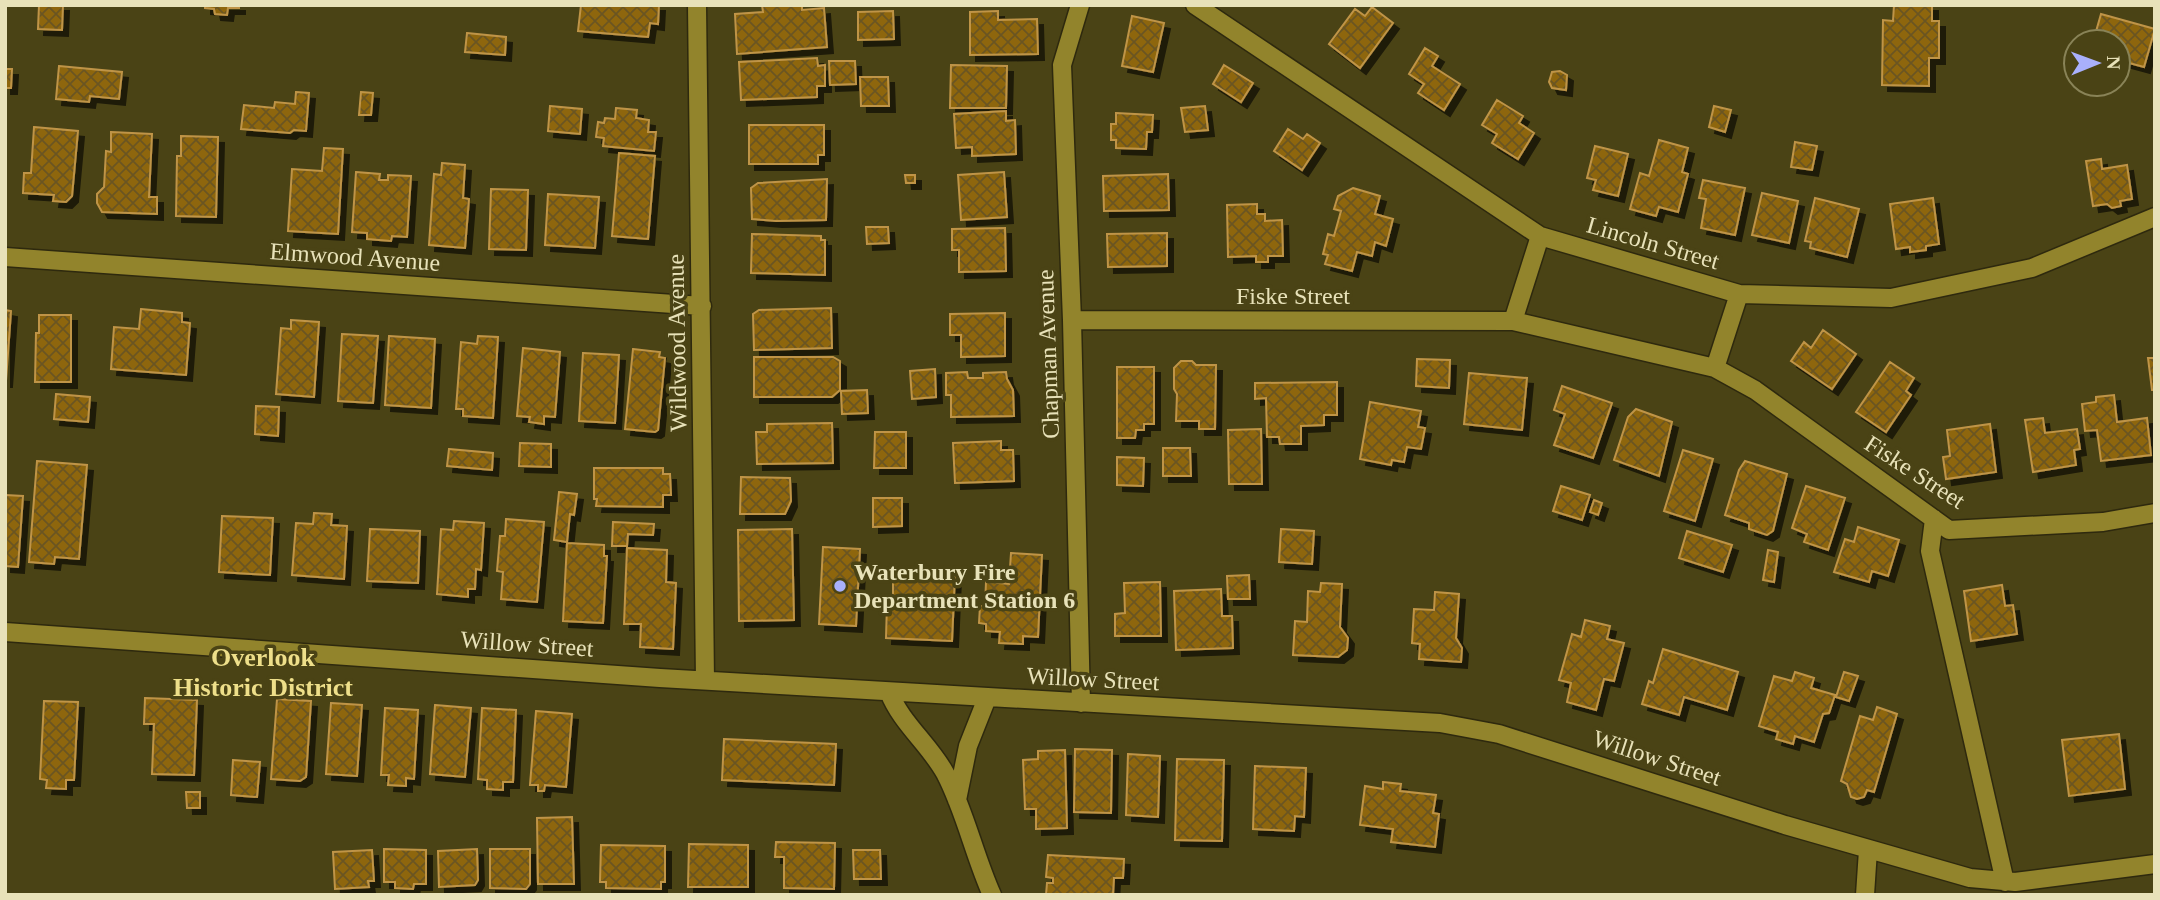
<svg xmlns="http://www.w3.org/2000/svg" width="2160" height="900" viewBox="0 0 2160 900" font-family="'Times New Roman',serif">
<defs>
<pattern id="building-cross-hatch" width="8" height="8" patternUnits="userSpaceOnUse" patternTransform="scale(1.75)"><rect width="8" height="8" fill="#8e660c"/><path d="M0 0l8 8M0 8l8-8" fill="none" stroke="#6a5522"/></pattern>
<filter id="shadow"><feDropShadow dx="6" dy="6" stdDeviation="0" flood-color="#0009"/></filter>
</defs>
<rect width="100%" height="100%" fill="#4a4315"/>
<path fill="url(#building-cross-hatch)" stroke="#bf9447" stroke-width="2" filter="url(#shadow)" d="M39,5H63L62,30L38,29Z
M205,5H239V8H228L227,15L215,14L214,9L205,8Z
M581,5H659L658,24L650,23L648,37L578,31Z
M762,5H802V10L824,8L827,47L737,54L735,14L763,12Z
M1894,5H1932V21H1939V58H1929V86L1882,85L1883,20L1893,21Z
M1372,7L1393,23L1360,68L1329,44L1355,9L1365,16Z
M893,11L894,39L858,40V12Z
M998,11V20L1037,19L1038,54L970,55V12Z
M2101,14L2155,29L2144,67L2118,60V42H2093Z
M1132,16L1164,23L1153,72L1122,66Z
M467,33L506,37L505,55L465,52Z
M1425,48L1438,56L1432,66L1460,84L1444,110L1418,93L1424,84L1409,74Z
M817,58L818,66L825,65V86H817V97L741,100L739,62Z
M829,61H855L856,84L830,85Z
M951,65L1007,66L1006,108H950Z
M1224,65L1253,83L1241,102L1213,84Z
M59,66L122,72L119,99L90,96L89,102L56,99Z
M5,69H12L11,88H5Z
M1560,71L1567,75L1566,90L1552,88L1549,82L1552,72Z
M860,77H888L889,106H861Z
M296,92L309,93L306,131L294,130L290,133L241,129L244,105L274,108L275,102L295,104Z
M361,92L373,93L371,115H359Z
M1497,100L1523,116L1519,123L1534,133L1518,159L1492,143L1497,134L1482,125Z
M550,106L582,109L580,134L548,131Z
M1205,106L1208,130L1185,132L1181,108Z
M1714,106L1731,110L1725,132L1709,127Z
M616,108L637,110L636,118L649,120L648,132H656L654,151L603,146L604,138L596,137L598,122L604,123L605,118L615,119Z
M1006,111V121L1015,120L1016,154L972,156V147L956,148L954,114Z
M1116,113L1153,115L1152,132H1147L1146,149L1116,148V140H1111V124H1116Z
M749,125H824V155H818V164H749Z
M34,127L78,131L72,196L66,202L53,201L54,195L23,193L24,173H31Z
M1288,129L1303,139L1307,134L1320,143L1302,170L1274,151Z
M111,132L152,134L149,197H157V214L102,212L97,203V194L104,187L106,151L111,152Z
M181,136L218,137L216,217L176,216L177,156H181Z
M1659,140L1688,148L1682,172L1688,174L1678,212L1659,207L1656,216L1630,209L1640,173L1649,176Z
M1795,142L1817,146L1812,170L1791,167Z
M1595,146L1628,154L1618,196L1593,190L1596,180L1587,178Z
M324,148L343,149L338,234L288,231L292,169L322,171Z
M619,153L655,156L648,239L612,236Z
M2101,159L2102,169L2127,165L2132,199L2120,201L2121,206L2112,208L2107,204L2093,206L2086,161Z
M442,163L465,165L463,198L469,199L465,248L429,245L434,174L441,175Z
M356,172L380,174L379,180H388V175L411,176L407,237L392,236L391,241L367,239V233L352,232Z
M1004,172L1007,217L961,220L958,175Z
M1168,174L1169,210L1104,211L1103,176Z
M905,175H915V183H906Z
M827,179L826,220L776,221L752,219L751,188L758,183Z
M1703,180L1745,188L1735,235L1701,228L1706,199L1699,198Z
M1353,188L1380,196L1375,214L1393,219L1386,246L1375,242L1372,256L1357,252L1352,271L1325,264L1328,255L1323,254L1328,234L1334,236L1341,211L1334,209L1338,196Z
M491,189L528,190L526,250L489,249Z
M1762,193L1798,201L1789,243L1752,235Z
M548,194L599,197L595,248L545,245Z
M1815,198L1859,209L1847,257L1810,248L1811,242L1805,241Z
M1933,198L1939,244L1926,246V250L1910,252V247L1896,249L1890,204Z
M1257,204V214H1265V221L1282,220L1283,256H1268V262H1256V256L1228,257L1227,205Z
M866,227H888L889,243L867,244Z
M1005,228L1006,271L959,272V250H952V229Z
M1167,233V266L1108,267L1107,234Z
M752,234L821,236V240H825V275L751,273Z
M831,308L832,348L754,350L753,314L759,310Z
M141,309L182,313V322L190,323L186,375L111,369L114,327L139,329Z
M5,310L11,311L6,381H5Z
M1005,313V356L961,357V335H950V314Z
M39,315H71V382H35L36,333H39Z
M291,320L319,322L314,397L276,394L281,328L291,329Z
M1823,330L1856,354L1832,389L1791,361L1804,342L1811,348Z
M342,334L378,336L373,403L338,401Z
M389,336L435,339L431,408L385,405Z
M478,336L498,337L493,418L463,416V409H456L461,342L477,344Z
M523,348L560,352L555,417L544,416V424L529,422L530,417L517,416Z
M633,349L660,352L659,357L665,358L658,430L655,432L625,429Z
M583,353L619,355L615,423L579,421Z
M754,357H833L840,361V390L832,397H754Z
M2148,358H2155V390H2152Z
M1417,359L1450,360L1449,388L1416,386Z
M1181,361H1192L1196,365H1216L1215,429H1199V421H1176L1177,394L1174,389V368Z
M1890,362L1914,378L1906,391L1911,395L1886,432L1856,412Z
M1117,367H1154V424H1144V430H1136L1135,438H1117Z
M935,369L936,397L912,399L910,371Z
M967,372L968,378H983V373L1006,372L1007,379L1013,390L1014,416L951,417V395H946V373Z
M1469,373L1527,378L1522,430L1464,424Z
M1337,382V415H1324V425L1301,426V444H1280L1279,437H1267L1266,398L1255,399V383Z
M1562,386L1612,403L1593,458L1554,445L1565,414L1554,410Z
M867,390L868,413L842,414L841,391Z
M56,394L90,397L88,422L54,419Z
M2114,395L2117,422L2147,418L2151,455L2101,461L2097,430L2085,431L2082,404L2096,402V397Z
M1370,402L1421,411L1418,427L1425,428L1421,449L1407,447L1404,462L1392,460L1391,465L1360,459Z
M256,406L279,407L278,436L255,434Z
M1636,409L1672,422L1659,476L1614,460L1628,417Z
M2043,418L2045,433L2077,429L2080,449L2074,450L2076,465L2033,472L2025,420Z
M832,423L833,463L757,464L756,432H767V424Z
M1990,424L1996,472L1946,479L1943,457L1950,456L1947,430Z
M1261,429L1262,484H1229L1228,430Z
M875,432H906V468H874Z
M1001,441V450H1013L1014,481L955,483L953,443Z
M520,443L551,444V467L519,466Z
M1163,448H1190L1191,476H1163Z
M449,449L493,453L492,470L447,466Z
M1683,450L1713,459L1695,521L1664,511Z
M1117,457L1144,458L1143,486L1117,485Z
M37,461L87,465L79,559L55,557L54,564L29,562Z
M1745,461L1787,474L1773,531L1767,535L1749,529V523L1725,515L1739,470Z
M594,468H663V474H670L671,495H663V507L596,506L597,499H594Z
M741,477L790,478L791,501L785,514H740Z
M1561,486L1590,495L1582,520L1553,511Z
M1806,486L1845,498L1828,550L1804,542L1807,534L1792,528Z
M559,492L577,494L574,515L570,514L567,542L554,540Z
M5,495L23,496L18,567L5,566Z
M873,498H902V526L873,527Z
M1594,500L1602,503L1598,515L1590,512Z
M314,513L332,514L331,525L347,526L344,579L292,575L296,523L313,524Z
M222,516L273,518L270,575L219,572Z
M506,519L544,522L537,602L501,599L503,572L497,571L500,536H505Z
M454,521L484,523L481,570L476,569L475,589H468V597L437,594L441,529L453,530Z
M613,522L654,524L653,535L628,534L627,546H612Z
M1858,527L1899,540L1888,576L1872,571L1869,582L1834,572L1845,539L1854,542Z
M370,529L420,531L418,583L367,581Z
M792,529L794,620L739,621L738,530Z
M1281,529L1314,531L1312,564L1279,562Z
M1687,531L1732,545L1723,572L1679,558Z
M567,543L604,545V556H607L603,623L563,621Z
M823,547L860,549L856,626L819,624Z
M627,548L667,550L666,582L676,583L673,649L640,647L641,624H624Z
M1768,550L1778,552L1774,582L1763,580Z
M1011,553L1042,555L1038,637L1023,636V644L999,643L1000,632L986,631V624L979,623L980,606H985L986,582L1009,584Z
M929,574L955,575L952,641L886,638L887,603H893V579L929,581Z
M1249,575L1250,599H1228L1227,576Z
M1160,582L1161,636H1115V614L1125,613L1124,583Z
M1321,583L1342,584L1340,627L1348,638L1347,650L1338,657L1293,655L1295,621L1307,622L1308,591L1320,592Z
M2002,585L2005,606L2013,605L2017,634L1971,641L1964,591Z
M1221,589L1222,616H1232L1233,648L1176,650L1174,591Z
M1435,592L1459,594L1456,638L1462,648L1461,662L1419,659L1420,644L1412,643L1414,609L1434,610Z
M1585,620L1610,626L1607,639L1624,643L1614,681L1604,679L1596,710L1567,702L1571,683L1559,680L1572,634L1581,637Z
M1663,649L1738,672L1727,710L1684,697L1679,715L1642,704L1649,681L1653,683Z
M1795,672L1814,678L1811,688L1835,695L1829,713L1823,714L1814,742L1795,736L1793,744L1776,739L1778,732L1759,726L1774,676L1792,681Z
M1844,672L1858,676L1849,701L1836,697Z
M145,698L197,700L194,775L152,774L154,724H144Z
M277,699L311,701L306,777L300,781L271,779Z
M44,701L78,702L74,780H66V789L46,788L47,780L40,779Z
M331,703L362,705L357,776L326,774Z
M435,705L471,708L465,777L430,774Z
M1877,707L1897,714L1874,792L1867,790L1864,797L1857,799L1851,797L1847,784L1841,781L1860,716L1873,720Z
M385,708L418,710L414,779L406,778V786L388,785L389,775H381Z
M482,708L516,710L513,782H503V790L487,789V780L478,779Z
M536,711L572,714L566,787L545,785L544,791H538V785H530Z
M2119,734L2125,789L2069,796L2062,740Z
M724,739L836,744L834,785L722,780Z
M1075,749L1112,750L1111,813L1074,812Z
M1065,750L1067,828L1036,829V809H1025L1023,760L1038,759V751Z
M1128,754L1160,756L1158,817L1126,815Z
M1177,759L1224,760L1222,841L1175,840Z
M233,760L260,762L257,797L231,795Z
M1255,766L1306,768L1304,817L1295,816L1294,831L1253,829Z
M1383,782L1401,784L1400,791L1436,795L1433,813L1439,814L1435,847L1391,842L1393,829L1360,825L1365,786L1383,789Z
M186,792H200V808H187Z
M572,817L574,884H538L537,818Z
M776,842L835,843L834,889L784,888V857H775Z
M689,844L748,845V887H688Z
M601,845L665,846V882H661V889L606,888V882H600Z
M384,849L426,850V884H414L413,889L395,888V882H384Z
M477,849L478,880L475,885L439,887L438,851Z
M490,849H530V884L526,889L490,888Z
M372,850L374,881H368L369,887L335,889L333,852Z
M853,850H880L881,879H854Z
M1048,855L1124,859L1123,878H1114L1113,895H1046L1047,883H1053V878L1046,877Z"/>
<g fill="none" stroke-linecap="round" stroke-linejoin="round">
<defs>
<path id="minor" d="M697,5L705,680
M1080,5L1062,65L1072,320L1081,703
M1195,5L1540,236L1739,294L1891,298L2032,268L2155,217
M5,257L702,306
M1072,320L1513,321L1715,368L1755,390L1949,530L2103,522L2155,513
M1513,321L1540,236
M1715,368L1739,294
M1934,519L1930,551L2005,882
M5,632L660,678L1440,723L1499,734L1785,825L1970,878L2015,882L2155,864
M889,692C901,723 929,744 945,773C965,811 974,855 992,895
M957,800L968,746L987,698
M1865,895L1868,850"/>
</defs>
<use href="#minor" stroke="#2e290e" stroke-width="21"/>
<use href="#minor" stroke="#92842c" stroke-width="18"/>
</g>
<circle fill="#a9b0fc" stroke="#4a4315" stroke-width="2.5" cx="840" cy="586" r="7"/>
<g text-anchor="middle" stroke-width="7" stroke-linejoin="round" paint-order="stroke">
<g font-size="24" fill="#e8e2b9" stroke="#4a4315">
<text transform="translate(1653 243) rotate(16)" y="8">Lincoln Street</text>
<text transform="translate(355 257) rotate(4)" y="8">Elmwood Avenue</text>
<text x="1293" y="304">Fiske Street</text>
<text transform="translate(677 343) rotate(-91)" y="8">Wildwood Avenue</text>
<text transform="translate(1048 354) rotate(-92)" y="8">Chapman Avenue</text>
<text transform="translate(1915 472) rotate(33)" y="8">Fiske Street</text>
<text transform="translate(527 644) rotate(4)" y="8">Willow Street</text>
<text transform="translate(1093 679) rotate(3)" y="8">Willow Street</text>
<text transform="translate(1657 758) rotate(18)" y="8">Willow Street</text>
</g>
<g font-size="24" font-weight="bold" fill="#e8e2b9" stroke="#4a4315" text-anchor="start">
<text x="854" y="580">Waterbury Fire<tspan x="854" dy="28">Department Station 6</tspan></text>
</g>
<g font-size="26" font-weight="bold" fill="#eedf8a" stroke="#4a4315">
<text x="263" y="666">Overlook<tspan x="263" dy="30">Historic District</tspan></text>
</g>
</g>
<rect width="2160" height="900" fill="none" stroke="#e8e2b9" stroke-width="14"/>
<g transform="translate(2097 63) rotate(89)"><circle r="33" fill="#4a4315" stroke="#898357" stroke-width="2"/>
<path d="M0-5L12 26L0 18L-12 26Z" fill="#a9b0fc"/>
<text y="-10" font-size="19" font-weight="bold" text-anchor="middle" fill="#e8e2b9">N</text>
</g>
</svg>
